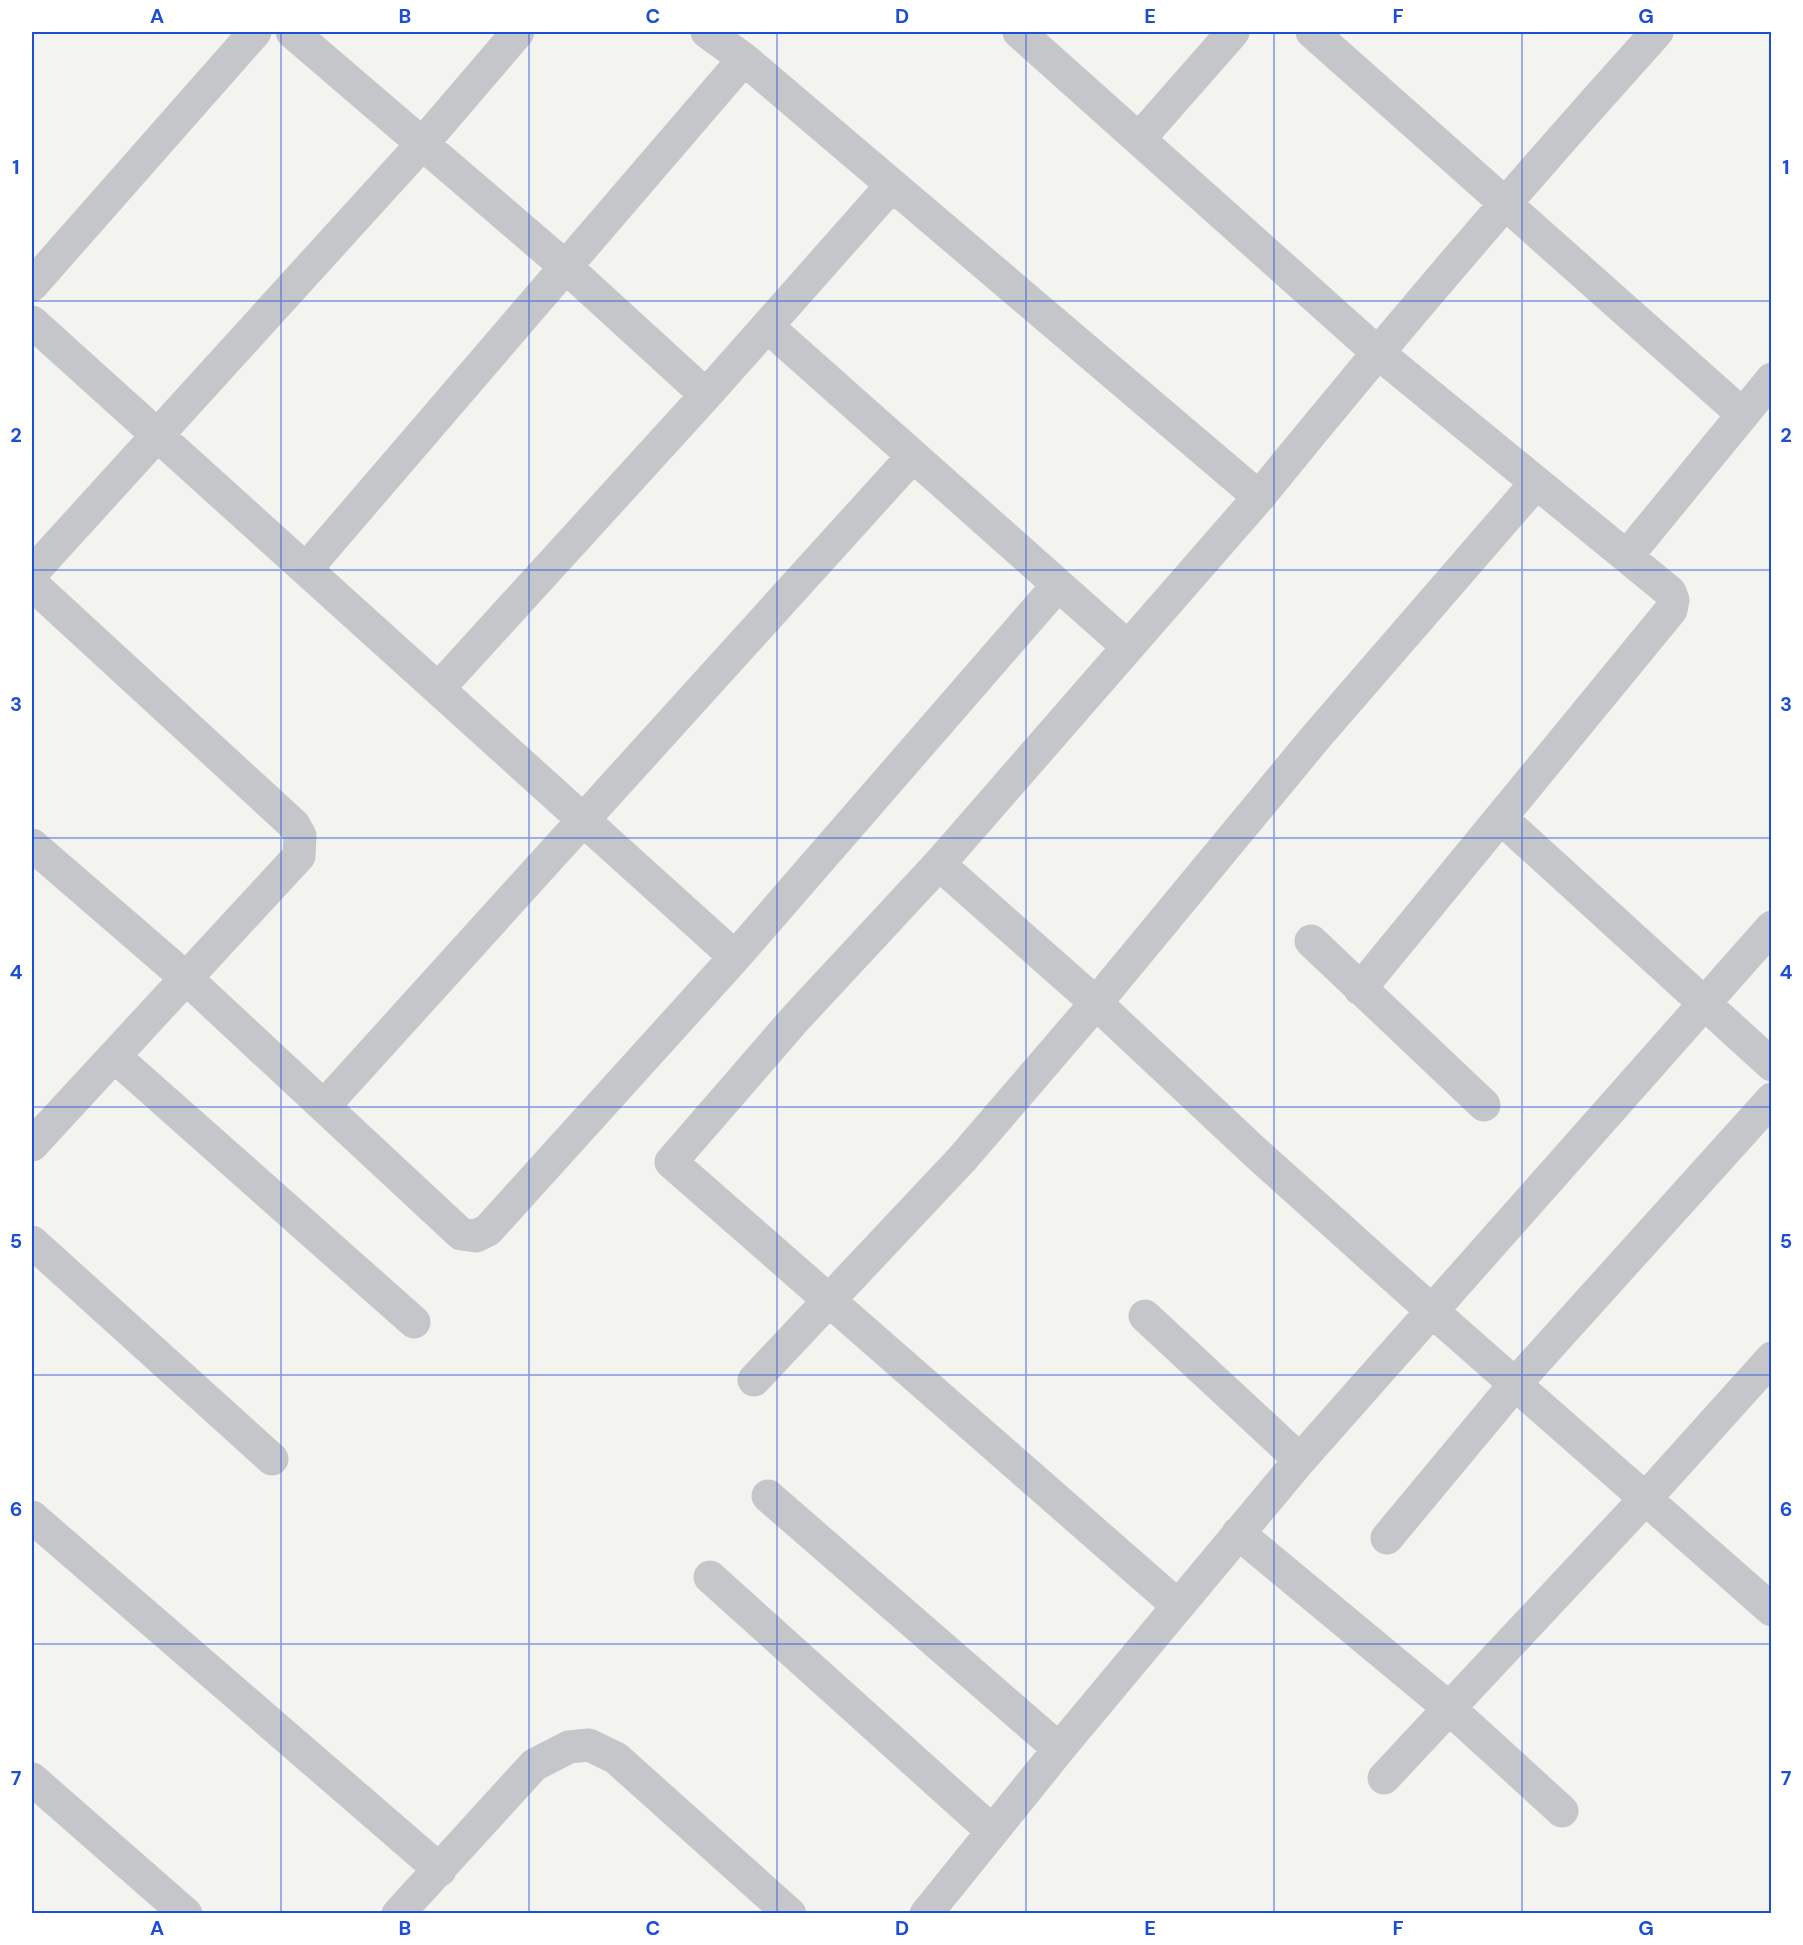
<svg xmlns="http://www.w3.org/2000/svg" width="1803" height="1945" viewBox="0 0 1803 1945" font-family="'DM Sans',sans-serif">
<rect width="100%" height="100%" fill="#f3f4f0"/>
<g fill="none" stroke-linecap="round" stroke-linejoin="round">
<path stroke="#c4c6ca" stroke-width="33" d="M292,32L567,268L706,395
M707,32L744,59L1259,497L939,864L795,1019L671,1162L1177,1605
M1019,32L1377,352L1670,592L1673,600L1671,610L1360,989
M1312,32L1741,413
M1139,139L1233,32
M32,285L255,32
M32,322L735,957
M767,326L1128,647
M1259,497C1388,338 1520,184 1657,32
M1627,556L1772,379
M307,568L744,59
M32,573L423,143L518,32
M32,584L294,825L300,836L299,856L32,1145
M439,688L706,395L892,185
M1502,819L1772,1065
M32,845L186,978L461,1234L476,1236L488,1230L735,957L1058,585
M939,864L1096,1003L1255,1152L1432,1311L1772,1610
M1311,941L1484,1105
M114,1056L414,1322
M325,1105L913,456
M32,1242L272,1459
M754,1380L962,1159L1096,1003L1316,737L1536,483
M1300,1460L1772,927
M768,1496L1059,1749
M32,1517L440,1870
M1238,1533L1449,1708L1562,1811
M1387,1538L1515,1384L1772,1099
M710,1577L992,1831
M1384,1778L1645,1499L1772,1358
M32,1779L186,1914
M398,1914L534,1765L569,1747L589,1745L616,1758L790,1914
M926,1914L1059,1749L1300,1460L1145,1316"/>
</g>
<path fill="none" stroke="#1d4ed8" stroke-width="1.5" stroke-opacity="0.55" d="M281,32V1914M529,32V1914M777,32V1914M1026,32V1914M1274,32V1914M1522,32V1914M32,301H1772M32,570H1772M32,838H1772M32,1107H1772M32,1375H1772M32,1644H1772"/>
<rect width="1803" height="1945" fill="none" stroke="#ffffff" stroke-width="66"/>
<rect x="33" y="33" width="1737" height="1879" fill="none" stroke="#1d4ed8" stroke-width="2"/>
<g font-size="20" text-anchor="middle" font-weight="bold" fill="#1d4ed8">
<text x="157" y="23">A</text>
<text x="405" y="23">B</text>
<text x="653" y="23">C</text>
<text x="902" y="23">D</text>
<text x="1150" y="23">E</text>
<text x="1398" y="23">F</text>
<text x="1646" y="23">G</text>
<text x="16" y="174">1</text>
<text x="1786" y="174">1</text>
<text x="16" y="442">2</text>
<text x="1786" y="442">2</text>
<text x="16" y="711">3</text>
<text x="1786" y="711">3</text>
<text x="16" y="979">4</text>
<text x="1786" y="979">4</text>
<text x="16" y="1248">5</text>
<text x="1786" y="1248">5</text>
<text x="16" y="1516">6</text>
<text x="1786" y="1516">6</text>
<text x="16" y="1785">7</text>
<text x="1786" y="1785">7</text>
<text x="157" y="1935">A</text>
<text x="405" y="1935">B</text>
<text x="653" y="1935">C</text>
<text x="902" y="1935">D</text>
<text x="1150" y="1935">E</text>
<text x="1398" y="1935">F</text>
<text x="1646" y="1935">G</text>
</g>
</svg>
